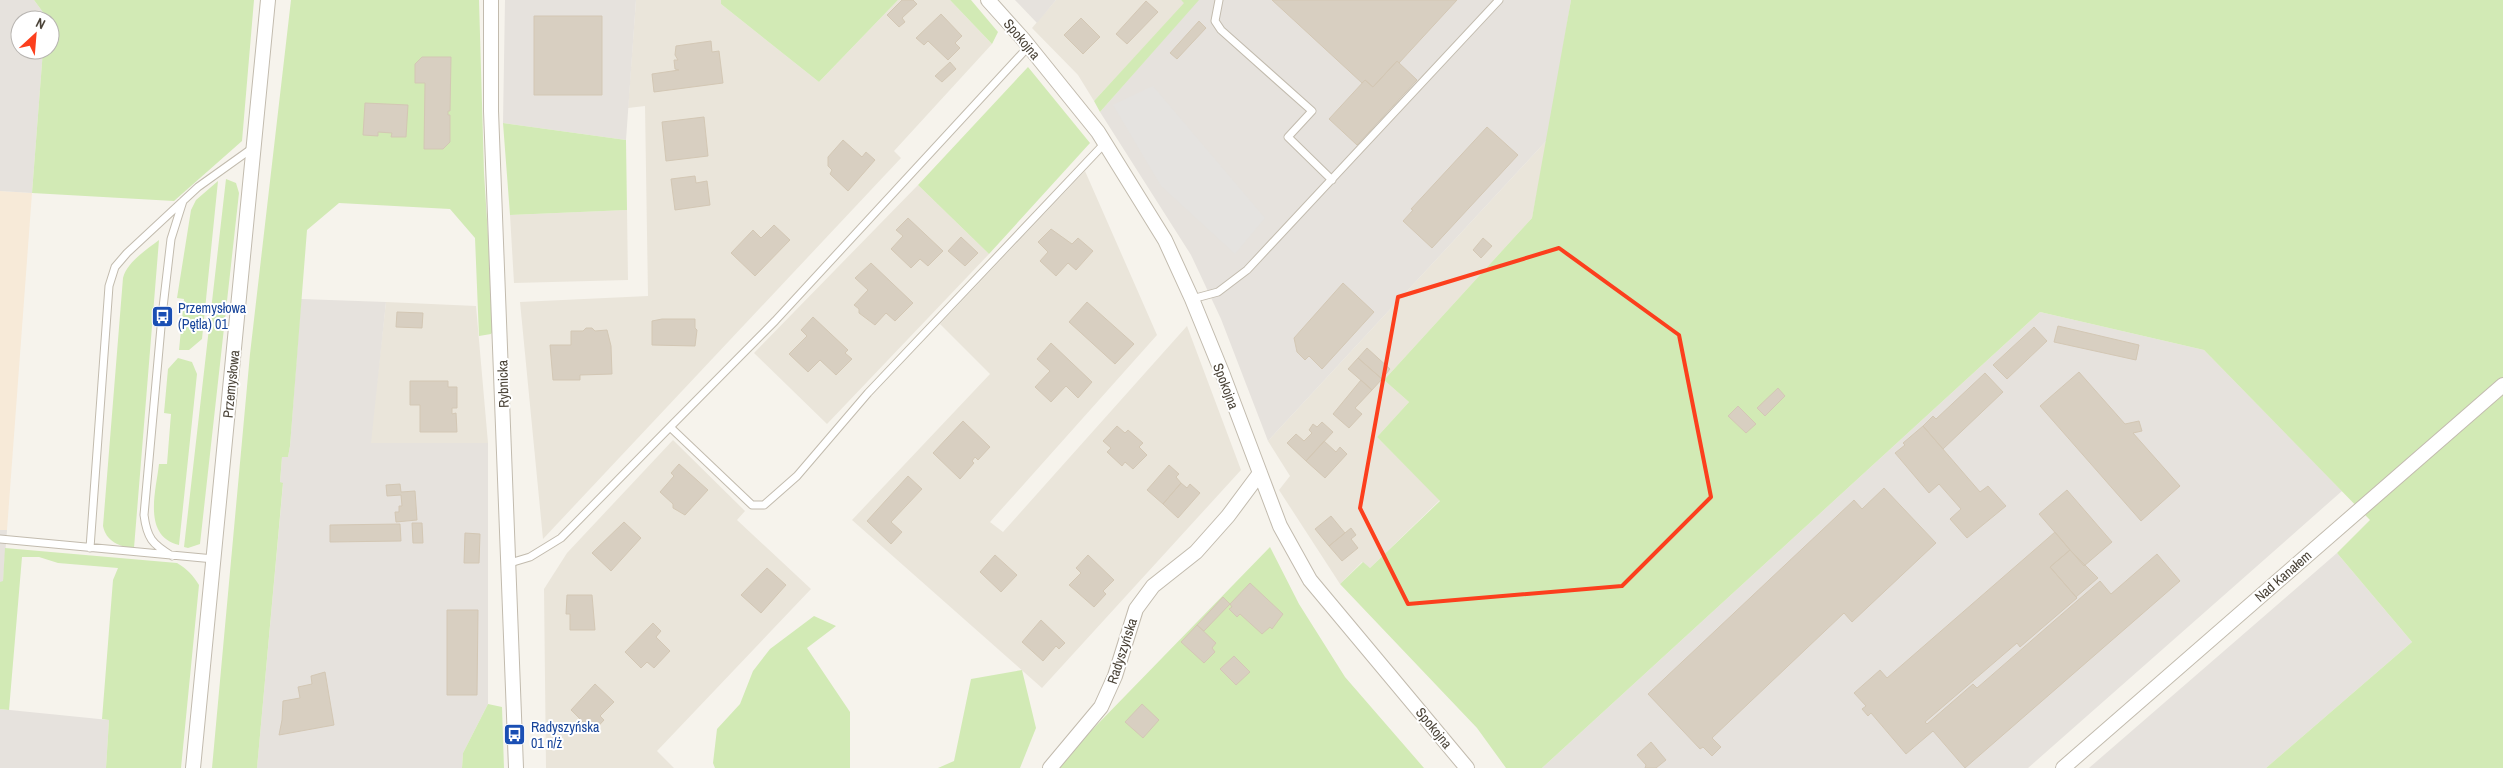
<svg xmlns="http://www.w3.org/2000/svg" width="2503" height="768" viewBox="0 0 2503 768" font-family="'Archivo Narrow',sans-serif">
<rect width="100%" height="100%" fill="#f6f3ec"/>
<path fill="#eae5da" d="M636,0H721V4L819,82L898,0H950L992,44L894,151L901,158L543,539L520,302L648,296L645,106L628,108Z
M1056,0H1181L1185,3L1094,101L1078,75L1032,28Z
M1548,139L1532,218L1384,380L1409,402L1377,437L1440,500L1370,568L1362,562L1340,584L1279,490L1290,476L1268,441Z
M1085,171L1157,335L990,522L1003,532L1187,326L1241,470L1042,688L852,520L990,374L940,324Z
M918,185L989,254L827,424L754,353Z
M627,210L628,280L514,283L510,215Z
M386,302L476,306L488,443H370Z
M673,440L745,511L737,520L811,589L657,751L674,768H546L544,589L567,553Z"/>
<path fill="#f7ead8" d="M0,191L32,193L7,530H0Z"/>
<path fill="#e6e2dd" d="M0,0H34L45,15V20H20V50H43L32,193L0,191Z
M505,0H636L626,140L503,123Z
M1015,0H1056L1037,23Z
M1198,0H1571L1548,139L1268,441L1221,319L1191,255L1100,112Z
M301,299L386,302L371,443H488V704L463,753L462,768H257L283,484L280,482L282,457H288L290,446Z
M2040,312L2204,350L2342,491L2028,768H1542Z
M0,530H7L3,582H0Z
M2337,553L2412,642L2266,768H2089Z
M0,709L109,720L106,768H0Z"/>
<path fill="#d2eab5" d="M34,0H254L242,141L174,201L32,193L43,50H50V20H45V15Z
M291,0H479L484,173L494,329L491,334L479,336L475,238L450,209L339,203L307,230L290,446L288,457H282L280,482L283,483L257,768H212L250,354Z
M721,0H898L819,82L721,4Z
M950,0H971L998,32L992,44Z
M1181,0H1199L1100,112L1094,101L1184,3Z
M1571,0H2503V768H2266L2412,642L2337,553L2370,520L2204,350L2040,312L1542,768H1506L1477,728L1340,584L1363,562L1370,568L1440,501L1377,437L1409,402L1384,380L1532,218Z
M1028,67L1090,143L989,254L918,185Z
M503,123L626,140L627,210L510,215Z
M226,179L236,183L239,193L200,544L188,548L184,547Z
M218,181L202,339L189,350H179L184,299L177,298L191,210L196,200Z
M159,240L134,548C119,547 106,541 103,526L123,278C127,262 146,250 159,240Z
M178,358L192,362L197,374L179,545C142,536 156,491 159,464H167L171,414L164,413L168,369Z
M1270,547L1299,604L1345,677L1424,768H1055Z
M5,548L177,563C187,569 193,575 199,585L181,768H106L109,720L102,719L113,580L118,568L58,563L39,557H22L9,710L0,709V582L3,581Z
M814,616L836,626L807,648L850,712V768H715L713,763L717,729L740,704L753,671L770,649Z
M1022,670L1036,728L1020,768H938L954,761L971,679Z
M488,704L502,707L504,768H462L463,753Z"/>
<path fill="#e5e3e0" d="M1153,86L1265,218L1235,254L1161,186L1113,105Z"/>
<path fill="#d8cfc1" stroke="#d3c7b4" d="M902,0H913L917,4L902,18L905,22L899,27L887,15Z
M1272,0H1457L1399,63L1397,61L1373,87L1365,80L1362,83Z
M1146,1L1158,12L1127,44L1116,34Z
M941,14L962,36L955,43L960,48L948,60L928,41L924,45L916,38Z
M534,16H602V95H534Z
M1081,18L1100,37L1083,54L1064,35Z
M1199,21L1206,28L1177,59L1170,53Z
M711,41L712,52L719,51L723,83L654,92L652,74L679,70L675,69L674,60H678L675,55L676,46Z
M422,57H451L450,111H448V115H450V142L443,149H424L425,83H415V64Z
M1397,61L1417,80L1357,145L1329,119L1365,80L1373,87Z
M950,62L956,69L942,82L935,76Z
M365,103L408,105L406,137H391L392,133L378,132V136L363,135Z
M704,117L708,156L666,161L662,122Z
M1487,127L1518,155L1432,248L1403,221L1413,210L1411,209Z
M843,140L862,157L866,152L875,160L848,191L830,174L832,170L828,166V157Z
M695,176L696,183L707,181L710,205L675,210L671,179Z
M908,218L943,251L928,266L920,259L911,268L891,249L903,236L896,230Z
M774,225L790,240L755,276L731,253L753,230L761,238Z
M1051,229L1072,244L1078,238L1093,251L1076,270L1068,263L1056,276L1040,261L1048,252L1038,242Z
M961,237L978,253L965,266L948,251Z
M1483,238L1492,246L1481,258L1473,250Z
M871,263L913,303L895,321L886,313L875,325L859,313V309L854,305L868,290L855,278Z
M1343,283L1374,312L1322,369L1309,356L1305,360L1297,352L1294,338Z
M1087,302L1134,344L1115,364L1069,322Z
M397,312L423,313L422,328L396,327Z
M813,317L848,350L845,353L852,359L836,375L820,360L808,372L789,354L807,336L801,330Z
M662,319H695V328L697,330L695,346L652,345V321Z
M2058,326L2139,345L2136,360L2054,342Z
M2034,327L2047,341L2007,379L1993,365Z
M586,328H592L595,331L607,330L611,346L612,374L580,375V380H553L550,345H571V331H583Z
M1051,343L1092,382L1078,398L1066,386L1051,402L1035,387L1050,371L1037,359Z
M1367,348L1390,369L1382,379L1358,358Z
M1358,358L1382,379L1372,390L1348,369Z
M2079,372L2125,424L2139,421L2142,431L2133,433L2180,486L2141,521L2040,406Z
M1985,373L2003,392L1943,449L1923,426L1933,416L1936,419Z
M1361,380L1372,390L1355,408L1362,414L1349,428L1333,414Z
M410,381H448V387H457V408H452V414L456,413L457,432H420V405H410Z
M1778,388L1785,396L1765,416L1757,408Z
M1738,406L1756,424L1746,433L1728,416Z
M963,421L990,447L978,460L975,457L972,461L974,463L960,479L933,453Z
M1322,422L1333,432L1306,461L1287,443L1296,434L1304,441L1312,433L1309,430L1313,424L1317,427Z
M1117,426L1125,433L1128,430L1143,443L1139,447L1147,455L1133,469L1125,462L1122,466L1107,452L1111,448L1103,441Z
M1923,426L1980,492L1988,486L2006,506L1967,538L1950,519L1961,509L1939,484L1929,493L1895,453L1905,445L1903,443Z
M1324,441L1336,452L1340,447L1347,454L1325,478L1306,461Z
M679,464L708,490L685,515L673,508V504L660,492L674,476L671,473Z
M1169,465L1179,474L1176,477L1181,483L1163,504L1147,490Z
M908,476L922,489L891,522L902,532L891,544L867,521Z
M1181,483L1187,488L1190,484L1200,493L1178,518L1163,504Z
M400,484L401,492L415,491L417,520L396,522L395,512H399V506H402L401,495L387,496L386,485Z
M1884,488L1936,543L1852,622L1844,613L1712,738L1721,747L1712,756L1703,747L1700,749L1648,694L1854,500L1862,509Z
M2067,490L2112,542L2084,566L2039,514Z
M1331,516L1345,533L1329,546L1315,529Z
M624,522L641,538L611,571L592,553Z
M412,523H422L423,543H413Z
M400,524L401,541L330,542V525Z
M1351,528L1356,535L1351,539L1358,548L1342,561L1329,546Z
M2055,532L2070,550L2050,567L2077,598L2020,647L2017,643L1925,722L1927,724L1973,684L1977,688L2100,581L2111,594L2157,554L2180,581L1965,768L1933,731L1906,754L1871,713L1868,716L1862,709L1866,706L1854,693L1880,670L1887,678Z
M465,533L480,534L479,563H464Z
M2070,550L2098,578L2076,597L2050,567Z
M995,555L1017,575L1001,592L980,572Z
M1088,555L1114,580L1103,591L1106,594L1094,607L1069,585L1081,573L1076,568Z
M767,568L786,585L761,613L741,595Z
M1250,583L1283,614L1272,629L1270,627L1262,634L1240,614L1237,617L1229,609L1232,607L1230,604Z
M567,595H592L595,630H570V614H566Z
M1223,597L1230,604L1204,631L1197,625Z
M447,610H478L477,695H447Z
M1041,620L1065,643L1059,649L1056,646L1043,661L1022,642Z
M653,623L661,631L656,637L670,651L654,668L647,662L641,668L625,652Z
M1197,625L1216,643L1212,648L1215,652L1204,663L1181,642Z
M1234,656L1250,672L1236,685L1220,669Z
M325,672L334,725L279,735L282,720L283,701L300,698L298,687L312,684L311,676Z
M595,684L614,702L600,716L604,720L591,734L583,726L585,724L571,710Z
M1142,704L1159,720L1143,738L1125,722Z
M1651,742L1666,760L1656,768H1645L1646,765L1637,755Z"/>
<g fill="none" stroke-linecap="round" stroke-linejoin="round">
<defs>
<path id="lane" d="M1219,0L1215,21L1221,30L1312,111L1288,137L1332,180
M1192,299L1218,292L1247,270L1499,0
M670,427L775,321L1029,46
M0,539L214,559
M90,548L109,286L115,267L127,253L198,187L254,147
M172,556C152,544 147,538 144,515L162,316L171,239L183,201
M510,563L530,557L561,538L670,427L752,505H764L797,476L868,393L1105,143"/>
<path id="street" d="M491,0V111L516,768
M988,0L1023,39L1098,132L1165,240L1192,299L1223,375L1280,526L1310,580L1467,768
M193,768L268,0
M1050,768L1101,707L1115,676L1136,609L1153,586L1196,552L1228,516L1260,473
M2063,768L2503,385"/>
</defs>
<use href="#lane" stroke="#c2bbae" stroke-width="9"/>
<use href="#street" stroke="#c2bbae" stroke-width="16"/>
<use href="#lane" stroke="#fff" stroke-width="7"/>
<use href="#street" stroke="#fff" stroke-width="14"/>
</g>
<path fill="none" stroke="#fc3f1d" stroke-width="4" stroke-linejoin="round" d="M1559,248L1679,335L1711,497L1622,586L1408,604L1360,508L1398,297Z"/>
<defs>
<symbol id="bus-square" viewBox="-11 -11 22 22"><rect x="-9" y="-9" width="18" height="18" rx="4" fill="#1a4fb4" stroke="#fff"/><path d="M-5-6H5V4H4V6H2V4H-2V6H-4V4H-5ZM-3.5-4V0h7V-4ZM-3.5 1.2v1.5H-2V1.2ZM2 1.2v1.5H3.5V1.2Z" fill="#fff"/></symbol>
</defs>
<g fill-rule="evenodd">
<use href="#bus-square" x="150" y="304" width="25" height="25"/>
<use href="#bus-square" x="502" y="722" width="25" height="25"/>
</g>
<g text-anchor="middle" stroke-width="4" stroke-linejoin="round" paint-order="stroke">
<g font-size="14" fill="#4b4439" stroke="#fff">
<text transform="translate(1022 39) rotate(50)" y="5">Spokojna</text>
<text transform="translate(231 384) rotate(-84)" y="5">Przemysłowa</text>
<text transform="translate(503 384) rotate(-92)" y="5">Rybnicka</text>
<text transform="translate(1226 386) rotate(69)" y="5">Spokojna</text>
<text transform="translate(2283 576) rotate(-41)" y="5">Nad Kanałem</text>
<text transform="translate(1122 651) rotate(-72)" y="5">Radyszyńska</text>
<text transform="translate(1434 728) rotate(51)" y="5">Spokojna</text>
</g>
<g font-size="14" fill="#164399" stroke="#fff" text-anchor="start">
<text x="178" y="313">Przemysłowa<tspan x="178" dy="16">(Pętla) 01</tspan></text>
<text x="531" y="732">Radyszyńska<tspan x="531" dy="16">01 n/ż</tspan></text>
</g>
</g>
<g transform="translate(35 35) rotate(26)"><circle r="24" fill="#ffffff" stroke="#b7b4b0"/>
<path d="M0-4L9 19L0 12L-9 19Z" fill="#fc3f1d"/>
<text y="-8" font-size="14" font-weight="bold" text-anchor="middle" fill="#4b4439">N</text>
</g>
</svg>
